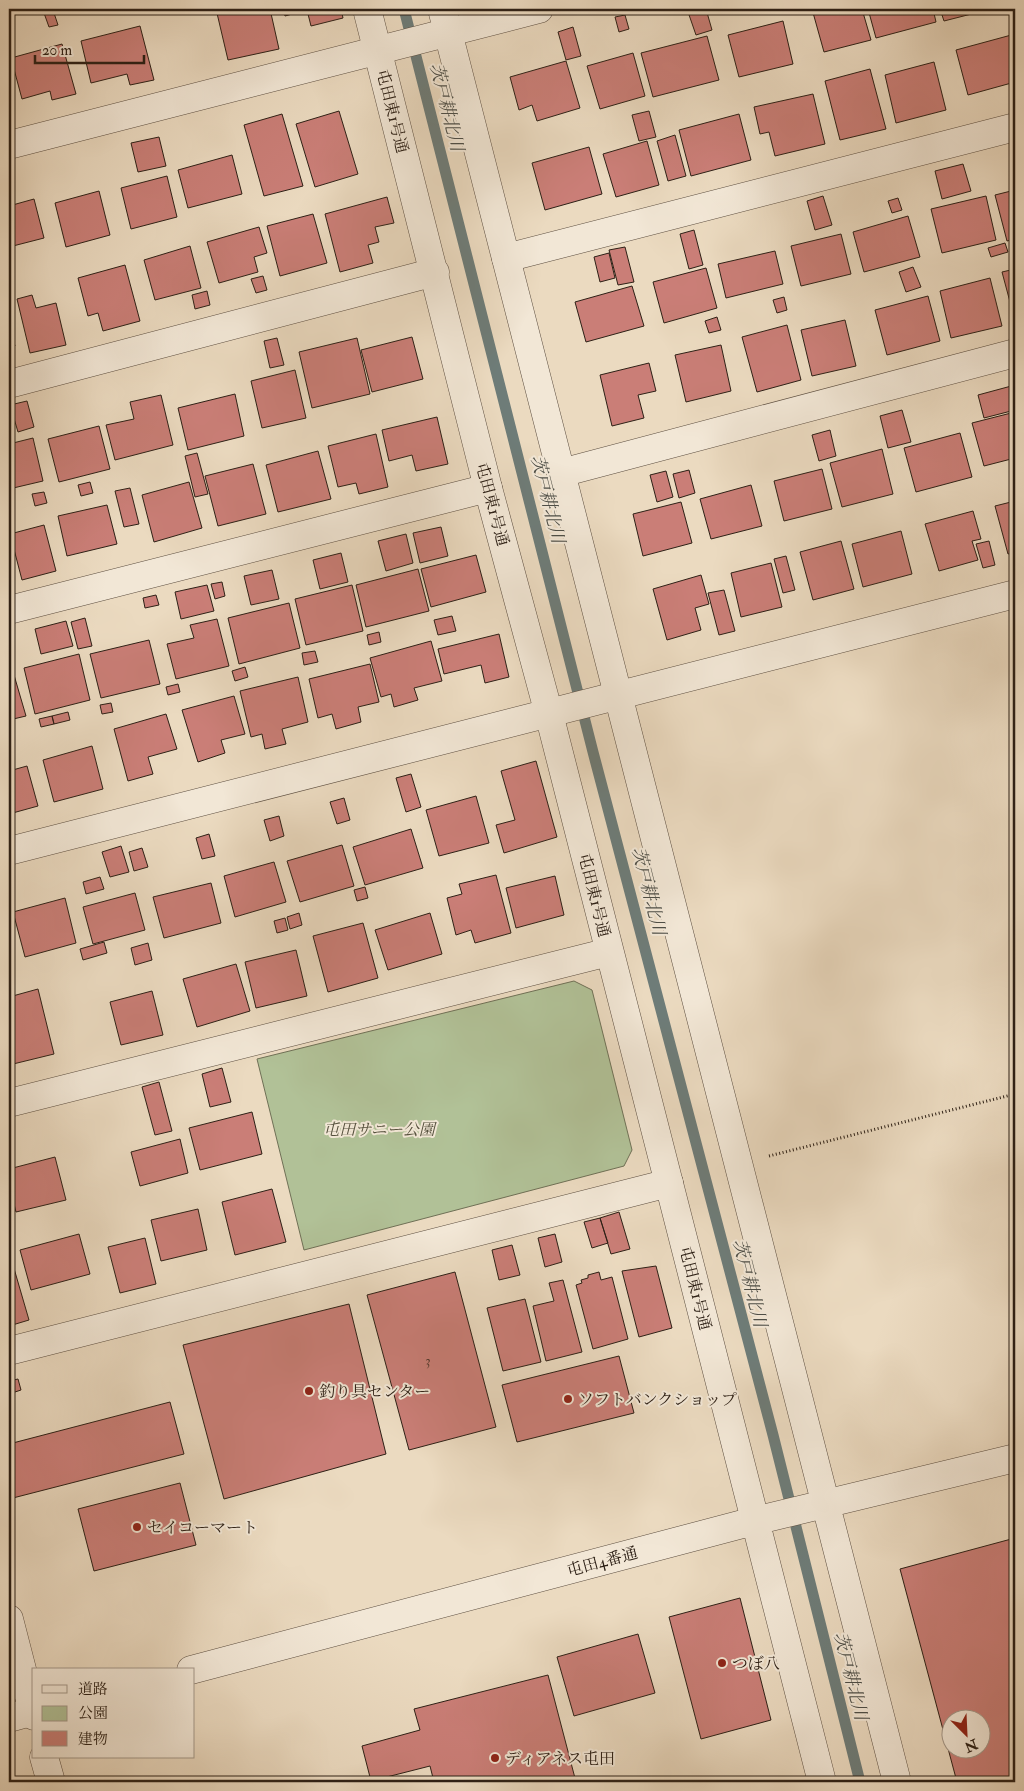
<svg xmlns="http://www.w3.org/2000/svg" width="1024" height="1791" viewBox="0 0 1024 1791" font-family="'IM FELL Double Pica','Noto Serif JP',serif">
<rect width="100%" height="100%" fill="#ebdac0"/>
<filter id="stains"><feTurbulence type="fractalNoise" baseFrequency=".004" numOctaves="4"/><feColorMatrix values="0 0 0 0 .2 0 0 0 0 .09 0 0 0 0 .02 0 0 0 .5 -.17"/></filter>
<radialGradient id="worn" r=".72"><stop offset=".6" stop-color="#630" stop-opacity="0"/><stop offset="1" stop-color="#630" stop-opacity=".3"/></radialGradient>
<path fill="#b1c197" stroke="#6f7056" d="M574,981L592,990L632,1150L624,1166L304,1250L257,1059Z"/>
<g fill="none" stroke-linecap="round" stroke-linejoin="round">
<path stroke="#6e7c78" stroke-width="11" d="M404,9L593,752L773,1435L860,1782"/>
</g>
<path fill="#ca7e77" stroke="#2d2016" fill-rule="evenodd" d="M216,9H270L279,49L228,60Z
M283,9H341L343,18L311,26L307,10L285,16Z
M687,9H706L712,30L696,35Z
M812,9H862L871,40L824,52Z
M868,9H933L936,22L876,38Z
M940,9H991L944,21Z
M53,10L58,25L49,27L44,13Z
M625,15L629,29L619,32L615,17Z
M783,21L793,64L739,77L728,35Z
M140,26L154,80L130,85L127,74L91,83L81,41Z
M573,27L581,56L566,60L558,32Z
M1015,34V82L968,95L956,50Z
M707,36L719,80L653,97L641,53Z
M62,44L76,94L52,100L50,91L22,99L11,58Z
M633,53L645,96L600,109L587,66Z
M566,61L580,108L537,121L532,105L519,110L510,77Z
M934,62L946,110L896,123L885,75Z
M870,69L886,129L840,140L825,81Z
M813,94L825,144L775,156L769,132L760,134L754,107Z
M339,111L358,174L315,187L296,124Z
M649,111L656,137L639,141L632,115Z
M282,114L303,186L264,196L244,125Z
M739,114L751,160L691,176L679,130Z
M675,135L686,176L668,181L657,141Z
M159,137L166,166L138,172L131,143Z
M647,141L659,185L616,197L603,154Z
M589,147L602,194L545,210L532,163Z
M232,155L242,194L188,208L178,170Z
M963,164L971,191L942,199L935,171Z
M167,176L177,217L131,229L121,188Z
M1015,190V239L1007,241L995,195Z
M99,191L110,235L66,247L55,203Z
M823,196L832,225L815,230L807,201Z
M986,196L996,240L942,253L931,209Z
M387,197L394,223L375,227L379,242L368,245L373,263L340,272L325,214Z
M898,198L902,210L892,213L888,201Z
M34,199L44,238L9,247V206Z
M313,214L327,263L280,276L267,226Z
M908,216L920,257L864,272L853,232Z
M259,227L267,253L254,257L258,272L219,283L207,242Z
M694,230L703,265L689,269L680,234Z
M841,234L851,274L801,286L791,246Z
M1005,243L1008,252L991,257L988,248Z
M190,246L201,288L155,300L144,260Z
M625,247L634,282L618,285L609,250Z
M775,251L783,284L726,298L718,264Z
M609,253L615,278L600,282L594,257Z
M125,265L140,321L103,331L98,313L88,316L78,278Z
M913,267L921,287L906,292L899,272Z
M706,268L717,308L664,323L653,282Z
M1015,269V317H1014L1002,272Z
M263,276L267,290L256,293L251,279Z
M990,278L1002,326L951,338L940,291Z
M632,286L644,326L586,342L575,302Z
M207,291L210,305L195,309L192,295Z
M32,295L36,308L56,303L66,345L30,353L17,299Z
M928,296L940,341L887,355L875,310Z
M784,297L787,310L777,313L773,300Z
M717,317L721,330L709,333L705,321Z
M845,320L856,366L812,376L801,330Z
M9,325L15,346L9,348Z
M787,325L801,380L757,392L742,337Z
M412,337L423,379L372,392L361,350Z
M277,338L284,365L270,368L264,341Z
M357,338L370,394L312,408L299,352Z
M721,345L731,391L686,402L675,355Z
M649,363L656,391L638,395L644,418L612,426L600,375Z
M295,370L306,418L262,428L251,381Z
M1015,385V410L984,418L978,395Z
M235,394L244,436L188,450L178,408Z
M161,395L173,445L115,460L106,425L134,419L130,402Z
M27,401L34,427L18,432L10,405Z
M902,410L911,442L888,448L880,416Z
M1015,412V458L984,466L972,423Z
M437,417L448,464L416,471L412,455L389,461L382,430Z
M99,426L110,469L59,482L48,439Z
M830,430L836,456L819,461L812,435Z
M960,433L972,477L916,492L904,448Z
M376,434L388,487L359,494L356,483L338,487L328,446Z
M33,438L43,481L9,489V444Z
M882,449L893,494L842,507L830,463Z
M318,451L331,499L278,512L266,465Z
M197,453L208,494L195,497L185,456Z
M253,464L266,514L218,526L205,476Z
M822,469L832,509L784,521L774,481Z
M689,470L695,493L679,498L673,474Z
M666,471L673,497L657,502L650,475Z
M90,482L93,493L81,496L78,485Z
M189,482L202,528L154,542L142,495Z
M751,485L762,526L711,539L700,499Z
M130,488L139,524L124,527L115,491Z
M44,492L47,503L35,506L32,494Z
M1015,501V552L1008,554L995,506Z
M681,502L692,543L643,556L633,514Z
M107,505L117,544L67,556L58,516Z
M973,511L981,539L972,541L978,560L939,571L925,524Z
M44,525L56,571L22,580L10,534Z
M441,527L448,556L420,563L413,533Z
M901,531L912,574L863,587L852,544Z
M406,534L413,563L386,571L378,541Z
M841,541L854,589L813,600L800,552Z
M989,541L995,565L983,568L976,544Z
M341,553L348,582L320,589L313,560Z
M476,555L486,592L431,607L421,569Z
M786,556L795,590L783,593L774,559Z
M771,563L782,607L741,617L731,573Z
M418,569L429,611L366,627L356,585Z
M272,570L279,599L251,605L244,576Z
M701,575L709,604L695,608L701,630L667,640L653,589Z
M222,582L225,596L215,599L211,584Z
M207,585L214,611L181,619L175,592Z
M352,585L363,631L306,645L295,599Z
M724,590L735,631L719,635L708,593Z
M156,595L159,605L145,608L143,598Z
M289,603L300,648L239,664L228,618Z
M452,616L456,631L438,635L434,620Z
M85,618L92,646L78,649L71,622Z
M217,619L229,666L176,679L167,644L194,638L190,625Z
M66,621L73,646L41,654L35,629Z
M379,632L381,642L369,645L367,635Z
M499,634L509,677L485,683L481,665L444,674L438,649Z
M149,640L160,684L101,698L90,654Z
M431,641L442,681L414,688L418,700L394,707L391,694L381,697L370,658Z
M315,651L318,662L304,665L302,653Z
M79,654L90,700L35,714L24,668Z
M370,664L379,702L358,707L361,722L336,729L332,714L318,718L309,679Z
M245,667L248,677L235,681L232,671Z
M14,675L26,716L9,720V677Z
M298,677L308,722L282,729L286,744L265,749L262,734L251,737L240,691Z
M178,684L180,692L168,695L166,687Z
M234,696L245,734L221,740L225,753L198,762L182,710Z
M111,703L113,712L102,714L100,705Z
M68,712L70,720L54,724L52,716Z
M166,714L177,749L148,757L153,774L128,781L114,729Z
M52,716L54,724L41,727L39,719Z
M92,746L103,789L54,802L43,760Z
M536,761L557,837L504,853L496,825L515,820L501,771Z
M27,766L38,806L9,814V771Z
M411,774L421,807L406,812L396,778Z
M476,796L489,843L439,856L426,810Z
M344,798L350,820L337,824L330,802Z
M279,816L284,836L270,841L264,820Z
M411,829L423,868L365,885L353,847Z
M209,834L215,856L202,859L196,838Z
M342,845L354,886L300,902L287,861Z
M121,846L129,872L110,877L102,852Z
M142,848L148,867L134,871L129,852Z
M274,862L286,902L235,917L224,876Z
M496,875L511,933L475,943L471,930L456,935L447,898L462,894L459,884Z
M555,876L564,915L516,928L506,888Z
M100,877L104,889L86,894L83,882Z
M211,883L221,923L164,938L153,897Z
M365,887L368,898L357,901L354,890Z
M135,893L145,930L93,944L83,907Z
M65,898L76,943L25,957L13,912Z
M299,913L302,925L290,929L287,917Z
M430,913L442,954L388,970L375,930Z
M285,918L288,930L277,933L274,921Z
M363,923L378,978L328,992L313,936Z
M104,942L107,953L83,960L80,949Z
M148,943L152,960L135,965L131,948Z
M296,950L307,996L256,1008L245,962Z
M236,964L250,1011L197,1027L183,979Z
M38,989L54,1054L9,1065V997Z
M152,991L163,1035L121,1045L110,1002Z
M222,1068L231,1102L210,1107L202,1074Z
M159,1082L172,1131L155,1135L142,1087Z
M252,1112L262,1154L200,1170L189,1128Z
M180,1139L188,1173L140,1186L131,1152Z
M55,1157L66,1200L16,1212L9,1184V1169Z
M272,1189L286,1242L235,1255L222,1202Z
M198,1209L207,1250L161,1261L151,1220Z
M619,1212L630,1249L611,1254L600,1218Z
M600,1218L608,1243L592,1248L584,1222Z
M79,1234L90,1274L31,1290L20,1250Z
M555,1234L562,1262L545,1267L538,1238Z
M145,1238L156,1284L120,1293L108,1247Z
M512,1245L520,1275L499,1280L492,1250Z
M13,1265L29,1320L9,1326V1267Z
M656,1266L672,1328L639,1337L622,1271Z
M455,1272L496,1427L409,1450L367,1295Z
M599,1272L601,1280L612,1277L628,1339L593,1349L576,1285L582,1283L581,1280L588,1278V1275Z
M563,1280L582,1352L546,1361L533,1306L554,1301L549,1283Z
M525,1299L541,1362L503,1371L487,1308Z
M349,1304L386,1454L224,1499L183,1345Z
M619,1356L634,1413L517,1442L502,1385Z
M18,1379L21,1390L9,1394V1381Z
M170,1402L184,1454L9,1499V1444Z
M180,1483L196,1545L94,1571L78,1509Z
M1015,1538V1782H957L900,1569ZM952,1718H982V1748H952Z
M740,1598L771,1720L701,1739L669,1617Z
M638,1634L655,1693L574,1716L557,1657Z
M548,1675L576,1782H434L430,1766L371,1781L362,1746L420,1730L414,1709Z"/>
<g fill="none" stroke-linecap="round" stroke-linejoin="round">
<defs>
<path id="minor" d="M9,145L539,9
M506,258L1015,127
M9,384L435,272
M561,473L1015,353
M9,610L488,488
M9,851L1015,594
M9,1103L609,952
M9,1351L669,1183
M9,1619L34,1716
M44,1757L51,1782"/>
<path id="tertiary" d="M367,9L488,488L549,714L822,1782
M442,9L897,1782
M191,1670L754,1521L1015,1458
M9,1718L34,1711"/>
</defs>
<use href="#minor" stroke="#5c4e40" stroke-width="29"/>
<use href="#tertiary" stroke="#5c4e40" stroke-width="29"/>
<path stroke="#2d2016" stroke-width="3" stroke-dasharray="1 2.5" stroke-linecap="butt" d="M769,1156L1015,1094"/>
<use href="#minor" stroke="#f2e7d6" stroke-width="28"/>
<use href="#tertiary" stroke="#f2e7d6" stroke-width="28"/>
</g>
<g fill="#8f2418" stroke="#f2e7d6" stroke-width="2">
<circle cx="309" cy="1391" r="5"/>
<circle cx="568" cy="1399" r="5"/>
<circle cx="137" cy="1527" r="5"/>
<circle cx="722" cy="1663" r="5"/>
<circle cx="495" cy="1758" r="5"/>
</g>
<g text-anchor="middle" stroke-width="4" stroke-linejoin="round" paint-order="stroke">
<g font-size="14" fill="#54382e">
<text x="428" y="1365">3</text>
</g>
<g font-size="16" fill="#2d2016" stroke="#f2e7d6">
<text transform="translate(393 111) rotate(76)" y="6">屯田東1号通</text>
<text transform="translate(493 504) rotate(75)" y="6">屯田東1号通</text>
<text transform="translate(595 895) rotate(76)" y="6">屯田東1号通</text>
<text transform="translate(696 1288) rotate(76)" y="6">屯田東1号通</text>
<text transform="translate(602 1561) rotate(-15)" y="6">屯田4番通</text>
</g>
<g font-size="16" font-style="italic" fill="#55503d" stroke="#f2e7d6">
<text x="379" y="1135">屯田サニー公園</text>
</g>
<g font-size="16" fill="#2d2016" stroke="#f2e7d6" text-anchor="start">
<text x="319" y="1397">釣り具センター</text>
<text x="578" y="1405">ソフトバンクショップ</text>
<text x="147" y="1533">セイコーマート</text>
<text x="732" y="1669">つぼ八</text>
<text x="505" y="1764">ディアネス屯田</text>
</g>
<g font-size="18" font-style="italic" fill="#4d4e47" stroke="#f2e7d6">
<text transform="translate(447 107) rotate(76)" y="6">茨戸耕北川</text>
<text transform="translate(548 499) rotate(76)" y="6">茨戸耕北川</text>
<text transform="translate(649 891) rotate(76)" y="6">茨戸耕北川</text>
<text transform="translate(750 1283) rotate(76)" y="6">茨戸耕北川</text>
<text transform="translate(851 1676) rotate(76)" y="6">茨戸耕北川</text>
</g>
</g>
<rect width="1024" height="1791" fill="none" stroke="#ebdac0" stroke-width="30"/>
<rect x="10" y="10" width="1004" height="1771" fill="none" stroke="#2d2016" stroke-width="2.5"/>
<rect x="15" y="15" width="994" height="1761" fill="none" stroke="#2d2016"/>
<rect x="32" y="1668" width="162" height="90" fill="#f2e7d6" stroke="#a39789"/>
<rect x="42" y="1685" width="25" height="8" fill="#f2e7d6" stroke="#a39789"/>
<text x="78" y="1694" font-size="15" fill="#2d2016">道路</text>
<rect x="42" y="1706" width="25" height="15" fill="#b1c197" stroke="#a39789"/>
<text x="78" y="1718" font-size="15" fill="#2d2016">公園</text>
<rect x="42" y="1731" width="25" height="15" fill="#ca7e77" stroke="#a39789"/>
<text x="78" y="1744" font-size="15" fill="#2d2016">建物</text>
<g transform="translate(966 1734) rotate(156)"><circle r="24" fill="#f2e7d6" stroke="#a39789"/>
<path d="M0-4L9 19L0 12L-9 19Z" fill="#8f2418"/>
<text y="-8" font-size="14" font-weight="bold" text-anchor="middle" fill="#2d2016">N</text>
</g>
<path d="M35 55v8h109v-8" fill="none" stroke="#2d2016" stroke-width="2.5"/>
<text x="42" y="55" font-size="15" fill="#2d2016" stroke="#f2e7d6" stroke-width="4" paint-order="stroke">20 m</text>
<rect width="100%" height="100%" filter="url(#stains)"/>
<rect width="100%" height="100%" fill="url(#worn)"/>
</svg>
